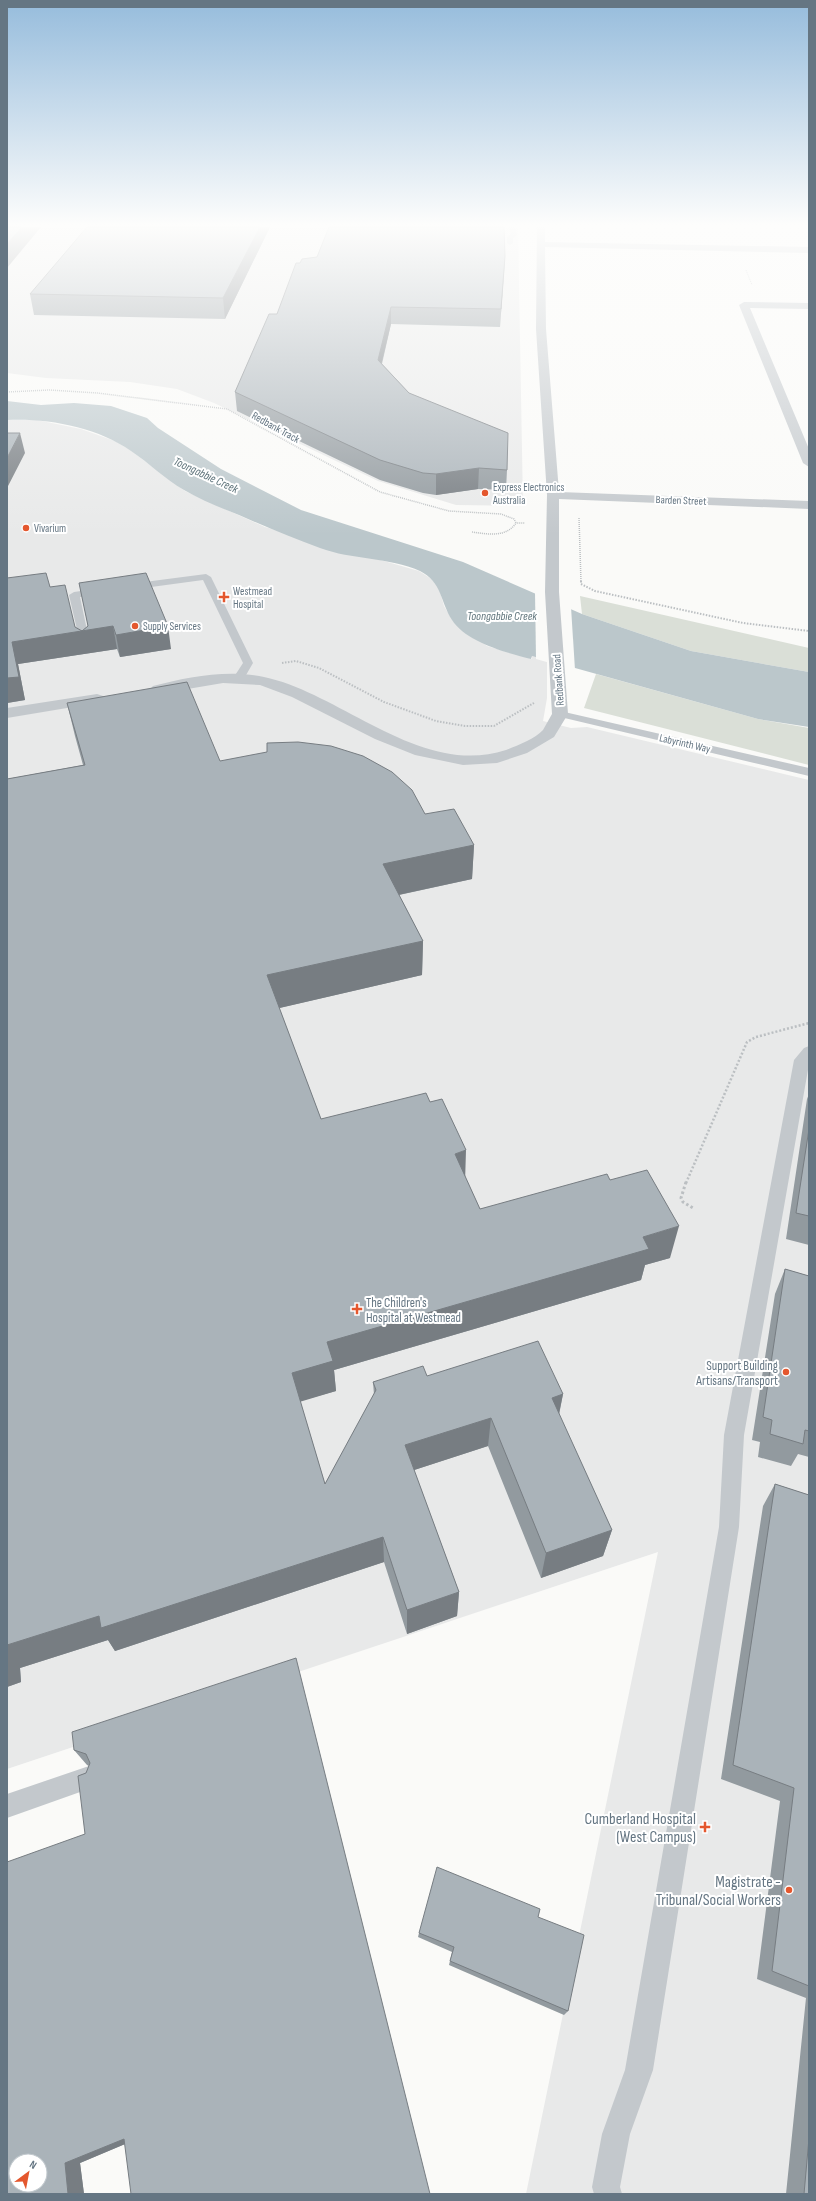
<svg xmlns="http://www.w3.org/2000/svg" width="816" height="2201" viewBox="0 0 816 2201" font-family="'Sofia Sans Condensed',sans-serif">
<rect width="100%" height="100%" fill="#fafaf8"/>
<path fill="#e8e9e9" d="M7,227H518L523,506L456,505L378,481L214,403L177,389L130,382L46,378L7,373Z
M7,420H37L81,429L115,441L130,450L185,491L265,527L419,571L430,578L439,588L444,606L453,621L468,633L487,646L532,659V656L547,660V698L543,721L571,728L587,727L809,780V2194H526L658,1552L7,1769Z"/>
<path fill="#dadfd7" d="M580,596L809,648V672L691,651L582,614Z
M596,674L758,719L809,728V765L584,708Z"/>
<path fill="#bbc7cb" d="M7,401L41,405L74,403L111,406L147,418L158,428L221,469L301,510L463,562L582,614L691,651L809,672V727L758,719L532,656L531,659C507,653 466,642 452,620C440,601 442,582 420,571C389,557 352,560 320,548C293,538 266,527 239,515C221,508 201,500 184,490C165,479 149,463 131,451C97,427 48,418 7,420Z"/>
<path fill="#fafaf8" d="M535,592L571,607L575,670L536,659Z"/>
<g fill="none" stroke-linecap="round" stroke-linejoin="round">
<path stroke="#bbbfc2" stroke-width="1" stroke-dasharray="1 1" stroke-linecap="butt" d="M746,270L752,285"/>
<path stroke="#bbbfc2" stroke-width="1.5" stroke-dasharray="1 1" stroke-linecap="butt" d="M7,392L49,390L97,393L227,409L380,492L449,511L501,514L514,519L516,523H525
M579,518L581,582
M472,532C487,534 506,538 516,523"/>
<path stroke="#bbbfc2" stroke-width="2" stroke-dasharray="1.5 1.5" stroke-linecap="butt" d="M581,581V584L595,591L743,623L809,631
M282,663L296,661L319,668L384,702L436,721L465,726H494L534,703"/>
<path stroke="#bbbfc2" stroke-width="2.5" stroke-dasharray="2 2" stroke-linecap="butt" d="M686,1183L747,1042L756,1037L809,1023"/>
<path stroke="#bbbfc2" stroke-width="3" stroke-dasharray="2.5 2.5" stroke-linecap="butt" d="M686,1182L681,1198L683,1202L693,1208"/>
<path fill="#c3c8cc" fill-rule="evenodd" d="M509,227H515L517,235L513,238V243L510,245L507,243V237L511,234Z
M206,574L211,577L253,663L242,682H234L232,680L243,663L203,580L129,590L124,587L129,584Z
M102,588L107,591L106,593L80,597L91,649L90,651H82L69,595L74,592Z
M560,711L809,768V776L556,716L554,714L556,712Z
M809,1046V1064L744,1435L739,1527L653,2070L630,2134L620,2187L622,2194H594L592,2187L602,2134L625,2070L719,1527L724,1435L794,1060L804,1048Z
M89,1766L97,1770L101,1778L97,1786L7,1818V1794Z"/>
<path fill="#c3c8cc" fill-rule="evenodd" d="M537,227H545V242L809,247V253L545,247L546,329L559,492L809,501V509L559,499V592L568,714L554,737L527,753L497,763L463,765L415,755L375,739L292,697L260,685L223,683L158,694L153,692L150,689L153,686C187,677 228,669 264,677C341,693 421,778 506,750C516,746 535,739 543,730C546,725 549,719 552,714L545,592L547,495L536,329Z
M744,302L809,303V309L750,308L809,449V467L803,463L739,305Z
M97,694L103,696L105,699L103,702L7,718V708Z"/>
</g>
<path fill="#929a9f" d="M270,227L225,319L34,315L30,294Z
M505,256L500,327L391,324L382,364L409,393L507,470L506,490L478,489L436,495L423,493L380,480L237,411L235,392L277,314L300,263Z
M7,578L50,587L75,627L82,631L88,626L79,583L171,649L120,657L117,649L18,664L25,700L7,703Z
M67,703L220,761L425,814L474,845L472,879L399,895L423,941L422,975L279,1008L321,1119L465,1177L480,1209L610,1180L670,1258L645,1265L641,1280L334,1370L336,1391L300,1401L325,1484L374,1395L373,1382L427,1376L563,1394L559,1415L612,1530L603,1556L541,1578L488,1446L414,1470L459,1592L457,1616L407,1634L384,1562L115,1651L108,1640L20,1668L21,1682L7,1687V779L83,765L75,736Z
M809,1094V1245L786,1239L807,1099Z
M785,1269L809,1276V1457L798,1454L791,1466L758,1457L760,1442L752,1440L775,1294Z
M775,1484L809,1495V2194H786L806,1998L757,1979L780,1801L721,1779L763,1506Z
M296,1658L125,2144L80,2163L84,2194H7L85,1834L86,1773L89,1766L87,1765L74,1750Z
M538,1917L568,2011L564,2015L449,1965L452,1952L418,1937L419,1933Z"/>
<path fill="#777d82" d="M22,227H41L7,268V244Z
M260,227H270L225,319L223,298Z
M505,256L504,273L500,327L501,309Z
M391,307V324L378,378V360Z
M20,433L25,453L7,488V458Z
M479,468L478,489L436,495V474Z
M113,626L117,649L18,664L25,700L7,703V678L12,642Z
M168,626L171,649L120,657L116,635Z
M474,845L472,879L384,898L383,864Z
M423,941L422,975L271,1010L267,975Z
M466,1150L465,1183L455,1154Z
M679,1226L670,1258L645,1265L641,1280L334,1370L336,1391L296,1403L292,1373L327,1342L643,1237Z
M563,1394L557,1423L552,1398Z
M491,1418L488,1446L405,1473V1445Z
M612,1530L603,1556L541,1578L546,1553Z
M383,1537L384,1562L115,1651L108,1640L20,1668L21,1682L7,1687V1645L99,1616Z
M459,1592L457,1616L407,1634V1610Z
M124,2139H137L80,2163L84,2194H68L65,2163Z"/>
<path fill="#aab3b9" stroke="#777d82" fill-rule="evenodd" d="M7,227H22L7,244Z
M87,227H260L223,298L30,294Z
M329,227H504L505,256L501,309L391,307L378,360L409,393L508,433L507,470L479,468L436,474L423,473L380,460L235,392L269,314H277L296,263H300L302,259L317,257Z
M7,433H20L7,458Z
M46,573L50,587L65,585L75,627L82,631L88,626L79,583L146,573L168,626L116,635L113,626L12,642L19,677L7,678V578Z
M187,682L220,761L267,752V743L298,742L331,746L363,756L392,772L412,790L425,814L454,809L474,845L383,864L423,941L267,975L321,1119L426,1093L430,1102L442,1099L466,1150L455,1154L480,1209L607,1174L610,1180L647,1170L679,1226L643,1237L649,1249L327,1342L333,1361L292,1373L325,1484L376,1390L373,1382L423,1366L427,1376L538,1341L563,1394L552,1398L612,1530L546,1553L491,1418L405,1445L459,1592L407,1610L383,1537L101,1628L99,1616L7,1645V779L85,765L67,703Z
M809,1129V1216L796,1213Z
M785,1269L809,1276V1431L805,1430L803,1444L770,1434L772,1420L763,1417Z
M775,1484L809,1495V1986L772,1971L794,1788L733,1765Z
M296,1658L430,2194H131L124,2139L65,2163L68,2194H7V1862L85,1834L78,1776L86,1773L90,1763L86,1754L74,1750L72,1732ZM16,2161H40V2185H16Z
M437,1867L540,1909L538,1917L584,1935L568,2011L450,1961L454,1947L419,1933Z
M809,2138V2194H804Z"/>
<linearGradient id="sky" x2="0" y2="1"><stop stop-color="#96bcdc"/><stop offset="0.42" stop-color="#fdfdfc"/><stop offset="1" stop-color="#fdfdfc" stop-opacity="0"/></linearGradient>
<rect width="816" height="535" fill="url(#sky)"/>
<g fill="#e4572e" stroke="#fff" stroke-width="1.5">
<circle cx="485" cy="493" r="4"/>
<circle cx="26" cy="528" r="4"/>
<path d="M222 591h4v4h4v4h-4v4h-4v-4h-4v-4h4z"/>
<circle cx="135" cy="626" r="4"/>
<path d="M355 1303h4v4h4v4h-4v4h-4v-4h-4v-4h4z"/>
<circle cx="786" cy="1372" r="4"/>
<path d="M703 1821h4v4h4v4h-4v4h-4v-4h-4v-4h4z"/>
<circle cx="789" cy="1890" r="4"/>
</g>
<g text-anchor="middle" stroke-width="4" stroke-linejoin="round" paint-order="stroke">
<g font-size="11" fill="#657683" stroke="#fff">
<text transform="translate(276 427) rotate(29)" y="4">Redbank Track</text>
<text transform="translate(681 500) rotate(2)" y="4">Barden Street</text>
<text transform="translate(558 680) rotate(-94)" y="4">Redbank Road</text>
<text transform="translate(685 743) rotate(13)" y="4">Labyrinth Way</text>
</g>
<g font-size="11" fill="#657683" stroke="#fff" text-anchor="start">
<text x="493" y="491">Express Electronics<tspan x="493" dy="13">Australia</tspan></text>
<text x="34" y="532">Vivarium</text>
<text x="233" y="595">Westmead<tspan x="233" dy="13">Hospital</tspan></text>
<text x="143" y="630">Supply Services</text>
</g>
<g font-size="12" font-style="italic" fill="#60757c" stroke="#fff">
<text transform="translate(206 475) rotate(25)" y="4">Toongabbie Creek</text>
<text x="502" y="620">Toongabbie Creek</text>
</g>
<g font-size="13" fill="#657683" stroke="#fff" text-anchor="start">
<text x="366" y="1307">The Children's<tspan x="366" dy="15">Hospital at Westmead</tspan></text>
<text x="778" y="1370" text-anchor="end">Support Building<tspan x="778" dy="15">Artisans/Transport</tspan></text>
</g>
<g font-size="16" fill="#657683" stroke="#fff" text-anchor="end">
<text x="696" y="1824">Cumberland Hospital<tspan x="696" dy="18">(West Campus)</tspan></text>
<text x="781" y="1887">Magistrate -<tspan x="781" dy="18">Tribunal/Social Workers</tspan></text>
</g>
</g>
<rect width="816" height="2201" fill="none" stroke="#657683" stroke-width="16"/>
<g transform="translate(28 2173) rotate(32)"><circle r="19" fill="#ffffff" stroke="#c1c8cd"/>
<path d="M0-3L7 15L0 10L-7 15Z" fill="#e4572e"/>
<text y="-6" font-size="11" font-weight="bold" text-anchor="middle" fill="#657683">N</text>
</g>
</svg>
